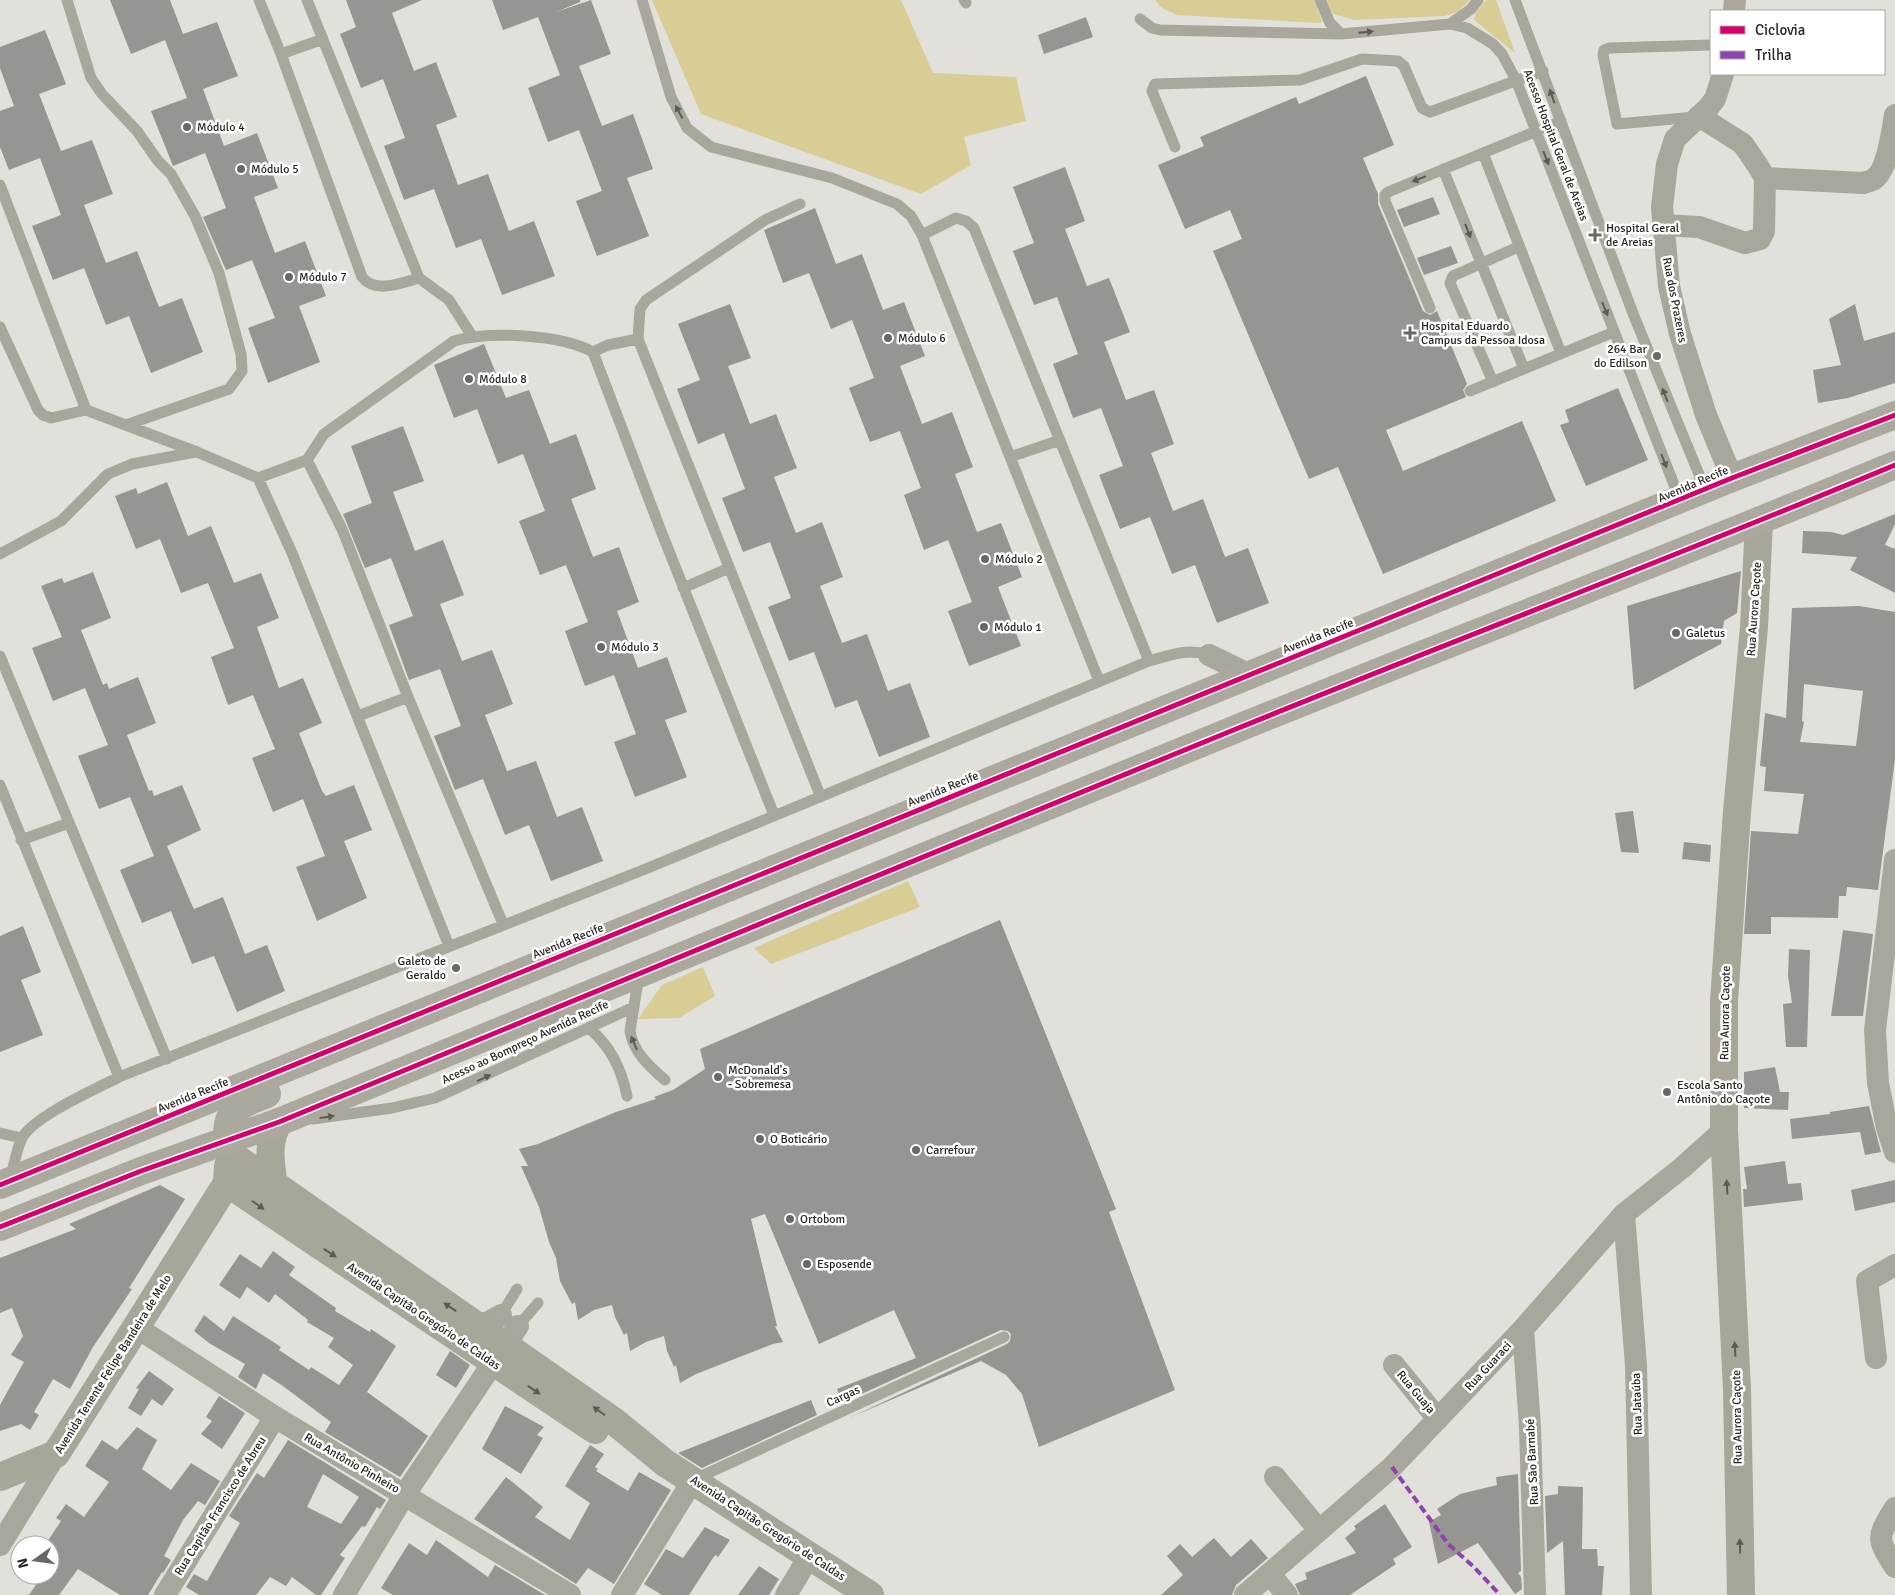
<svg xmlns="http://www.w3.org/2000/svg" width="1895" height="1595" viewBox="0 0 1895 1595" font-family="Signika,sans-serif">
<rect width="100%" height="100%" fill="#e1e0da"/>
<path fill="#d7cd95" d="M652,0H901L933,73L1016,77L1026,121L964,137L971,165L921,194L701,114Z
M1155,0H1314L1322,21L1319,23L1177,15L1162,8Z
M1324,0H1470L1457,12L1445,16L1354,20L1333,14Z
M1486,0H1496L1515,53L1474,20L1476,13Z
M908,881L920,907L771,964L754,948Z
M703,967L715,996L679,1018L638,1019L662,985Z"/>
<path fill="#969591" fill-rule="evenodd" d="M110,0H170L183,34L217,22L238,76L203,89L224,146L257,133L278,188L254,197L275,253L305,241L326,296L299,306L320,362L268,383L248,328L275,318L252,260L226,270L203,217L226,208L205,153L173,166L151,111L187,98L165,40L131,54Z
M346,0H422L392,13L414,71L436,62L457,117L436,125L458,185L488,174L509,231L534,221L555,276L502,295L481,239L456,248L434,189L404,200L384,146L405,138L383,79L361,88L340,34L356,27Z
M492,0H580V2L556,12L591,0L611,54L579,66L602,126L633,114L653,169L627,178L649,236L597,256L576,201L602,191L579,130L548,142L528,88L560,75L538,17L503,30Z
M1086,17L1093,37L1044,54L1038,35Z
M45,30L66,84L39,94L61,151L92,140L113,194L84,205L106,263L137,251L159,307L182,298L203,352L151,373L129,316L106,325L84,268L53,280L32,226L61,215L40,158L9,170L0,147V111L14,106L0,68V47Z
M1366,76L1394,145L1363,158L1378,194V204L1423,311L1430,315L1437,311L1467,384L1463,390L1466,397L1386,430L1403,471L1522,421L1556,501L1383,574L1338,467L1309,479L1213,251L1242,239L1230,210L1185,229L1158,165L1204,146L1200,137L1296,97L1299,104Z
M1065,167L1085,221L1065,229L1087,286L1109,278L1130,332L1104,342L1126,400L1154,390L1174,444L1151,453L1173,511L1203,499L1225,557L1248,548L1269,603L1217,623L1195,565L1172,574L1150,517L1120,529L1099,475L1123,466L1101,408L1073,418L1053,364L1078,354L1057,297L1034,305L1013,251L1034,243L1013,187Z
M1433,197L1440,214L1404,227L1397,210Z
M815,208L836,264L862,254L883,310L904,302L925,356L900,366L922,424L952,412L973,467L955,474L977,532L1001,523L1022,577L998,587L1021,646L969,666L948,611L972,602L948,540L924,550L904,495L921,488L900,431L870,442L849,388L874,378L852,320L831,329L809,273L783,283L764,230Z
M1451,246L1458,263L1424,275L1417,258Z
M730,304L751,358L728,366L750,424L776,414L797,468L774,477L796,533L822,522L843,577L820,586L842,643L867,634L888,691L910,683L930,737L879,757L857,700L835,708L814,652L789,661L768,607L791,598L770,542L743,552L722,498L745,489L724,433L698,444L677,389L700,380L678,324Z
M1855,304L1864,341L1895,332V383L1848,398L1818,403L1813,370L1841,365L1829,319Z
M484,344L506,398L529,390L550,444L576,434L596,489L571,499L593,557L619,547L639,602L617,611L638,668L667,657L687,712L665,720L687,777L635,797L614,742L636,734L614,675L585,686L565,631L588,622L566,565L540,575L519,521L545,511L523,454L498,464L477,409L454,418L434,365Z
M1618,388L1648,460L1586,486L1560,425L1569,422L1565,410Z
M403,426L424,481L393,492L415,551L443,540L464,595L440,604L462,661L492,650L513,704L485,715L507,771L536,761L557,817L582,807L603,861L551,881L529,825L505,835L483,779L455,790L434,736L461,726L440,669L409,680L389,625L413,616L391,558L365,568L343,514L372,503L351,446Z
M167,482L188,536L211,526L234,583L261,573L279,618L257,627L279,688L303,678L322,723L299,733L322,791L326,796L354,785L372,830L344,841L367,898L317,921L296,867L325,856L303,799L273,812L252,758L275,749L253,695L228,705L211,657L234,648L208,583L181,593L160,539L136,549L115,496L136,488L138,494Z
M1895,514V524L1885,545L1895,549V593L1850,570L1857,557L1802,553L1803,531L1831,532L1843,535Z
M1741,571L1737,613L1724,621L1721,644L1634,690L1627,606Z
M93,572L111,618L81,630L103,685L107,683L109,689L138,677L156,723L127,735L149,791L152,790L154,796L182,785L201,830L167,846L191,903L194,909L223,897L245,954L267,945L285,991L237,1012L214,956L192,964L171,911L142,923L120,870L154,856L130,797L99,809L78,756L108,745L85,688L53,701L32,648L62,637L41,586L62,578L64,583Z
M1859,606L1895,612V759L1878,890L1847,887L1846,896H1839L1838,918L1771,917V934H1744L1751,831L1798,834L1804,794L1764,791L1766,767L1760,766L1765,713L1786,718L1792,608ZM1804,684L1863,691L1856,746L1800,742L1804,722L1802,721Z
M1633,811L1639,853L1621,852L1615,813Z
M1684,842L1711,845L1710,862L1682,859Z
M1000,920L1116,1209L1109,1212L1175,1390L1039,1447L1022,1394L1006,1375L981,1361L849,1418L1007,1344L1010,1341L1011,1334L1008,1331L1001,1330L842,1403L837,1389L916,1358L894,1310L819,1344L765,1214L751,1219L777,1326H775L783,1342L773,1344L696,1374L680,1383L676,1365L674,1367L667,1351L664,1336L646,1342L630,1351L627,1333L624,1335L615,1317L612,1305L594,1310L578,1320L575,1302L572,1304L560,1281L556,1258L549,1242L539,1207L521,1166H528L519,1149L538,1144L616,1112L656,1099L654,1097L673,1090L705,1069L700,1049Z
M23,926L41,972L21,980L43,1035L0,1052V936Z
M1843,930L1873,934L1863,1016H1831Z
M1789,949L1810,950L1807,1047H1786L1783,1004L1792,1003L1788,976Z
M1775,1067L1780,1092H1789L1788,1110L1744,1108V1072Z
M1869,1106L1881,1152L1865,1155L1860,1132L1792,1139L1790,1119L1830,1114V1112Z
M1785,1161L1788,1184L1801,1183L1803,1200L1744,1207L1743,1189H1747L1744,1167Z
M1895,1180V1202L1855,1211L1851,1190Z
M160,1185L185,1199L129,1288L132,1289L93,1347L70,1389L53,1379L34,1412L39,1415L30,1430L21,1424L0,1431V1405L24,1362L11,1355L23,1336L12,1308L0,1313V1258L76,1229L69,1224Z
M273,1251L295,1267L289,1275L336,1308L335,1311L370,1332L371,1329L396,1346L367,1392L428,1436L400,1477L325,1432L331,1422L283,1386L263,1373L256,1389L238,1377L245,1364L209,1343L194,1331L204,1315L224,1331L233,1316L281,1347L279,1350L309,1370L311,1367L339,1385L353,1365L328,1347L334,1338L307,1322L308,1320L275,1294L269,1303L247,1287L240,1299L219,1285L240,1254L261,1268Z
M450,1351L470,1365L456,1388L436,1375Z
M149,1371L174,1389L162,1406L152,1399L141,1416L128,1408L139,1389L136,1388Z
M219,1396L245,1413L222,1449L201,1434L212,1421L206,1417Z
M811,1400L817,1415L702,1468L678,1453Z
M505,1406L544,1427L537,1435L543,1438L521,1474L482,1449Z
M137,1427L157,1440L142,1469L171,1490L191,1463L220,1481L205,1505L198,1501L183,1520L164,1556L171,1560L163,1573L162,1572L148,1595H120L78,1569L59,1595H29L38,1582L29,1575H50V1545H45L61,1521L56,1518L66,1504L84,1517L109,1482L85,1466L102,1440L117,1450Z
M288,1440L386,1500L380,1509L377,1507L365,1527L362,1526L340,1555L345,1558L321,1595H316L292,1577L286,1586L270,1577L256,1595H199L186,1587L194,1574L207,1581L240,1523L229,1516L257,1473L264,1478ZM323,1474L359,1497L341,1524L307,1507Z
M590,1445L604,1454L595,1467L598,1469L596,1471L628,1491L639,1472L671,1490L614,1584L588,1568L576,1584L474,1519L506,1477L543,1507L535,1517L570,1540L590,1503L565,1486Z
M1518,1474L1521,1571L1518,1573L1521,1577L1522,1589L1515,1594L1478,1543L1438,1564L1429,1522L1441,1515L1437,1509L1460,1494L1497,1485L1496,1477Z
M1558,1486L1583,1487L1582,1549H1597L1598,1566H1604L1602,1595H1565L1563,1541L1547,1553L1545,1496L1558,1494Z
M1385,1504L1412,1547L1393,1559L1396,1564L1350,1595H1300L1295,1584L1307,1579L1305,1573L1356,1553L1345,1538L1356,1529L1354,1526Z
M705,1527L730,1540L718,1557L715,1555L689,1595H662L644,1584L666,1549L683,1558Z
M1214,1538L1231,1557L1251,1539L1268,1558L1236,1585L1232,1595H1161L1183,1575L1167,1556L1180,1544L1192,1557Z
M436,1540L488,1577L495,1565L545,1595H393L381,1588L409,1543L427,1555Z
M759,1566L779,1579L769,1595H738Z"/>
<g fill="none" stroke-linecap="round" stroke-linejoin="round">
<path stroke="#a9a79b" stroke-width="11" d="M67,0L91,78L102,94L137,131L158,161L171,174L195,216L219,273L241,354L242,371L229,389L126,425
M259,0L281,54L362,277C375,294 401,283 419,278L307,0
M642,0L671,97L687,128L711,147L832,178L897,204L911,216L922,235L1099,681
M964,0L966,3
M1320,0L1330,23L1341,34L1450,24L1467,28L1493,44L1502,54L1516,80L1680,500
M1515,0L1634,316L1705,489
M1140,19L1152,28L1160,30L1341,34
M1450,24L1471,9L1478,0
M281,54L323,39
M1696,117L1617,124L1603,55L1604,50L1609,48L1711,45
M1175,147L1152,91L1155,84L1300,80L1362,59L1398,61L1404,66L1422,108L1430,112L1543,71
M1483,153L1561,353
M1443,169L1524,369
M0,185L86,410
M922,235L956,218L966,221L974,228L1149,661
M419,278L449,300L472,336
M1430,308L1385,201V195L1388,192L1561,121
M0,327L38,410L43,415L51,418L86,410L197,452L258,478L307,460L324,434L454,341C489,331 560,334 593,352
M638,339L640,309L646,300L765,220L800,204
M1493,382L1450,283L1453,276L1518,247
M1470,391L1614,332
M1010,457L1060,440
M307,460L342,529L408,697L503,924
M258,478L292,553L449,946
M0,554L61,521L108,474L132,464L195,452
M683,588L729,568
M0,656L167,1059
M358,716L408,697
M0,785L119,1077
M774,815L661,531L593,352L608,345L638,339L820,795
M21,840L69,823
M639,975L630,1031C633,1052 650,1067 665,1080
M589,1028C611,1047 621,1068 627,1096
M313,1119L392,1108L435,1098L634,1007
M0,1133L22,1138
M10,1179C14,1167 16,1150 22,1138C34,1116 96,1089 119,1077L643,870L1149,661C1171,655 1186,648 1209,655
M501,1315L517,1289
M518,1326L538,1303
M693,1480L1004,1337"/>
<path stroke="#a9a79b" stroke-width="22" d="M1734,11L1735,0
M1723,74L1715,99L1708,108L1675,139L1667,164L1662,207L1669,286L1680,334L1706,415L1732,478
M1765,178L1863,183C1866,182 1871,181 1874,179C1888,170 1892,131 1895,115
M1663,225L1699,227L1745,243L1760,239L1764,231L1765,178L1758,166L1743,144L1699,116
M1209,655L1250,675
M1895,860L1875,1030L1878,1083L1887,1128L1895,1152
M1624,1214L1636,1365L1641,1595
M475,1325L489,1322L501,1315
M136,1327L275,1417L570,1595
M1523,1329L1530,1427L1535,1595
M1876,1358L1867,1281L1895,1265
M1394,1365L1438,1419
M1275,1477L1319,1530
M1895,1508C1877,1537 1876,1538 1895,1567
M0,1545L56,1454
M1270,1574L1287,1595
M165,1595L275,1417
M344,1595L405,1494L518,1326
M622,1595L693,1480
M786,1595L810,1555
M1245,1595L1392,1467L1523,1329L1624,1214L1683,1167L1724,1130"/>
<path stroke="#a8a599" stroke-width="28" d="M229,1153L615,1422L665,1463L870,1595
M227,1183L595,1430
M274,1186C271,1164 266,1142 279,1122
M0,1477L56,1454L227,1183L228,1166
M1741,1595L1737,1389L1724,1130V1001L1737,812L1754,627L1759,521"/>
<path stroke="#aba99e" stroke-width="28" d="M227,1139C226,1107 241,1105 267,1094
M0,1185L1732,478L1895,415
M0,1227L141,1171L279,1122C599,992 916,858 1236,729C1455,640 1677,556 1895,465"/>
<path stroke="#8e44ad" stroke-width="4" stroke-dasharray="8 4" stroke-linecap="butt" d="M1392,1467L1448,1544L1474,1567L1500,1595"/>
<defs>
<path id="cycleway" d="M0,1185L1732,478L1895,415
M0,1227L141,1171L279,1122C599,992 916,858 1236,729C1455,640 1677,556 1895,465"/>
</defs>
<use href="#cycleway" stroke="#fff" stroke-width="8"/>
<use href="#cycleway" stroke="#d6006c" stroke-width="5"/>
</g>
<defs><path id="oneway-solid" d="M-6-.8H1V-3.2L6.5 0L1 3.2V.8H-6Z" transform="scale(1.25)"/></defs>
<g fill="#5c5b54">
<use href="#oneway-solid" transform="translate(1366 32) rotate(-5)"/>
<use href="#oneway-solid" transform="translate(1552 96) rotate(-110)"/>
<use href="#oneway-solid" transform="translate(679 112) rotate(-118)"/>
<use href="#oneway-solid" transform="translate(1546 158) rotate(68)"/>
<use href="#oneway-solid" transform="translate(1419 179) rotate(158)"/>
<use href="#oneway-solid" transform="translate(1468 231) rotate(68)"/>
<use href="#oneway-solid" transform="translate(1605 309) rotate(68)"/>
<use href="#oneway-solid" transform="translate(1665 395) rotate(-112)"/>
<use href="#oneway-solid" transform="translate(1664 461) rotate(69)"/>
<use href="#oneway-solid" transform="translate(634 1043) rotate(-113)"/>
<use href="#oneway-solid" transform="translate(484 1078) rotate(-25)"/>
<use href="#oneway-solid" transform="translate(327 1117) rotate(-8)"/>
</g>
<g fill="#5c5a53">
<use href="#oneway-solid" transform="translate(1727 1187) rotate(-93)"/>
<use href="#oneway-solid" transform="translate(258 1205) rotate(35)"/>
<use href="#oneway-solid" transform="translate(330 1253) rotate(33)"/>
<use href="#oneway-solid" transform="translate(450 1307) rotate(-146)"/>
<use href="#oneway-solid" transform="translate(1735 1349) rotate(-93)"/>
<use href="#oneway-solid" transform="translate(534 1390) rotate(34)"/>
<use href="#oneway-solid" transform="translate(599 1411) rotate(-145)"/>
<use href="#oneway-solid" transform="translate(1740 1546) rotate(-91)"/>
</g>
<g fill="#696864" stroke="#fff" stroke-width="2">
<circle cx="187" cy="127" r="5"/>
<circle cx="241" cy="169" r="5"/>
<path d="M1592.5 227.5h5v5h5v5h-5v5h-5v-5h-5v-5h5z"/>
<circle cx="289" cy="277" r="5"/>
<path d="M1407.5 325.5h5v5h5v5h-5v5h-5v-5h-5v-5h5z"/>
<circle cx="888" cy="338" r="5"/>
<circle cx="1657" cy="356" r="5"/>
<circle cx="469" cy="379" r="5"/>
<circle cx="985" cy="559" r="5"/>
<circle cx="984" cy="627" r="5"/>
<circle cx="1676" cy="633" r="5"/>
<circle cx="601" cy="647" r="5"/>
<circle cx="456" cy="968" r="5"/>
<circle cx="718" cy="1077" r="5"/>
<circle cx="1667" cy="1092" r="5"/>
<circle cx="760" cy="1139" r="5"/>
<circle cx="916" cy="1150" r="5"/>
<circle cx="790" cy="1219" r="5"/>
<circle cx="807" cy="1264" r="5"/>
</g>
<g text-anchor="middle" stroke-width="5" stroke-linejoin="round" paint-order="stroke">
<g font-size="12" fill="#292824" stroke="#fff" text-anchor="start">
<text x="197" y="131">Módulo 4</text>
<text x="251" y="173">Módulo 5</text>
<text x="1606" y="232">Hospital Geral<tspan x="1606" dy="14">de Areias</tspan></text>
<text x="299" y="281">Módulo 7</text>
<text x="1421" y="330">Hospital Eduardo<tspan x="1421" dy="14">Campus da Pessoa Idosa</tspan></text>
<text x="898" y="342">Módulo 6</text>
<text x="1647" y="353" text-anchor="end">264 Bar<tspan x="1647" dy="14">do Edilson</tspan></text>
<text x="479" y="383">Módulo 8</text>
<text x="995" y="563">Módulo 2</text>
<text x="994" y="631">Módulo 1</text>
<text x="1686" y="637">Galetus</text>
<text x="611" y="651">Módulo 3</text>
<text x="446" y="965" text-anchor="end">Galeto de<tspan x="446" dy="14">Geraldo</tspan></text>
<text x="728" y="1074">McDonald's<tspan x="728" dy="14">- Sobremesa</tspan></text>
<text x="1677" y="1089">Escola Santo<tspan x="1677" dy="14">Antônio do Caçote</tspan></text>
<text x="770" y="1143">O Boticário</text>
<text x="926" y="1154">Carrefour</text>
<text x="800" y="1223">Ortobom</text>
<text x="817" y="1268">Esposende</text>
</g>
<g font-size="12" fill="#292824" stroke="#fff">
<text transform="translate(1556 145) rotate(69)" y="4">Acesso Hospital Geral de Areias</text>
<text transform="translate(1675 300) rotate(79)" y="4">Rua dos Prazeres</text>
<text transform="translate(1693 484) rotate(-23)" y="4">Avenida Recife</text>
<text transform="translate(1754 609) rotate(-86)" y="4">Rua Aurora Caçote</text>
<text transform="translate(1318 636) rotate(-22)" y="4">Avenida Recife</text>
<text transform="translate(943 789) rotate(-22)" y="4">Avenida Recife</text>
<text transform="translate(568 941) rotate(-22)" y="4">Avenida Recife</text>
<text transform="translate(1725 1013) rotate(-89)" y="4">Rua Aurora Caçote</text>
<text transform="translate(525 1042) rotate(-25)" y="4">Acesso ao Bompreço Avenida Recife</text>
<text transform="translate(193 1095) rotate(-22)" y="4">Avenida Recife</text>
<text transform="translate(424 1316) rotate(34)" y="4">Avenida Capitão Gregório de Caldas</text>
<text transform="translate(113 1364) rotate(-58)" y="4">Avenida Tenente Felipe Bandeira de Melo</text>
<text transform="translate(1488 1366) rotate(-47)" y="4">Rua Guaraci</text>
<text transform="translate(1416 1392) rotate(50)" y="4">Rua Guaja</text>
<text transform="translate(843 1396) rotate(-25)" y="4">Cargas</text>
<text transform="translate(1637 1404) rotate(-92)" y="4">Rua Jataúba</text>
<text transform="translate(1737 1417) rotate(-91)" y="4">Rua Aurora Caçote</text>
<text transform="translate(1532 1462) rotate(-93)" y="4">Rua São Barnabé</text>
<text transform="translate(352 1463) rotate(30)" y="4">Rua Antônio Pinheiro</text>
<text transform="translate(220 1506) rotate(-58)" y="4">Rua Capitão Francisco de Abreu</text>
<text transform="translate(768 1528) rotate(33)" y="4">Avenida Capitão Gregório de Caldas</text>
</g>
</g>
<rect x="1710" y="10" width="175" height="65" fill="#ffffff" stroke="#a9a9a7"/>
<rect x="1720" y="26" width="25" height="8" fill="#d6006c" stroke="#a9a9a7"/>
<text x="1755" y="35" font-size="15" fill="#292824">Ciclovia</text>
<rect x="1720" y="51" width="25" height="8" fill="#8e44ad" stroke="#a9a9a7"/>
<text x="1755" y="60" font-size="15" fill="#292824">Trilha</text>
<g transform="translate(35 1560) rotate(256)"><circle r="24" fill="#ffffff" stroke="#a9a9a7"/>
<path d="M0-4L9 19L0 12L-9 19Z" fill="#696864"/>
<text y="-8" font-size="14" font-weight="bold" text-anchor="middle" fill="#292824">N</text>
</g>
</svg>
